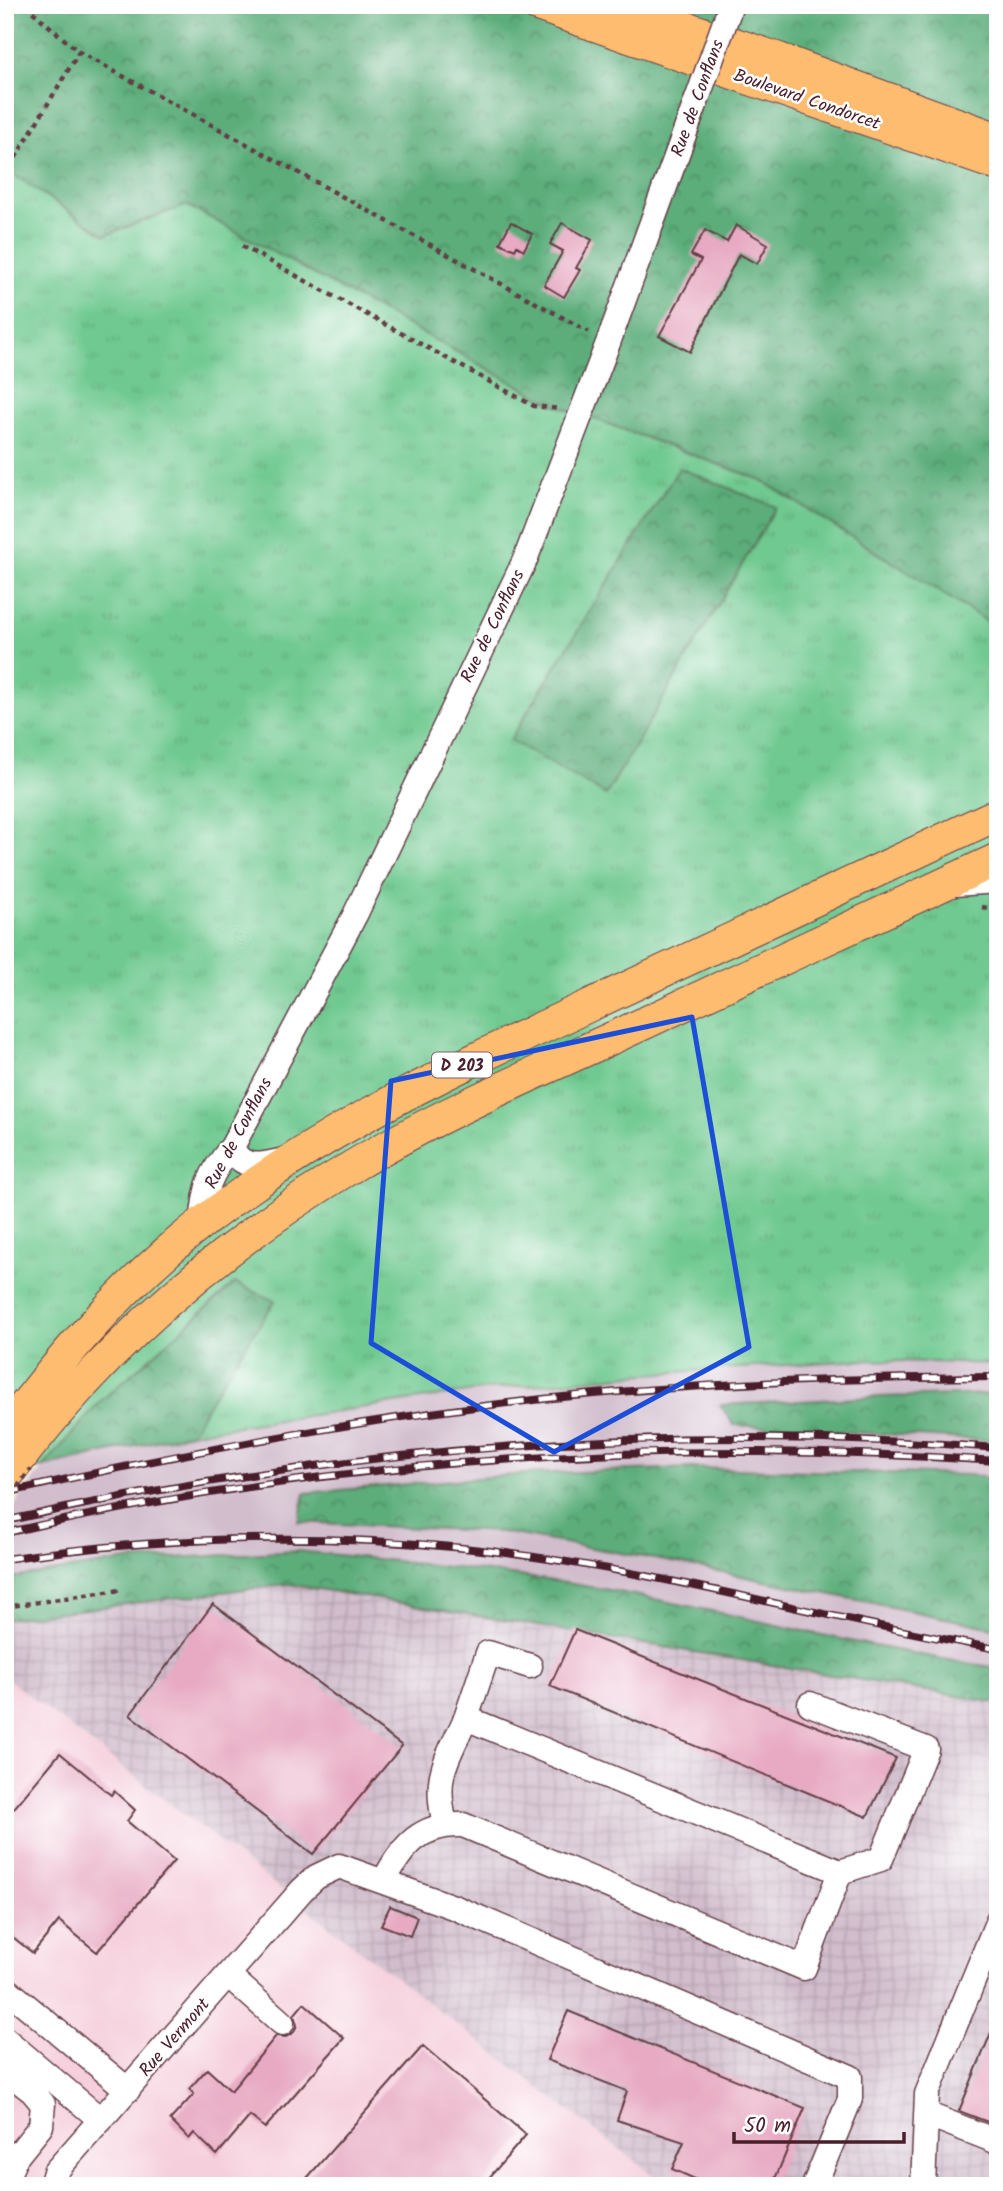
<svg xmlns="http://www.w3.org/2000/svg" width="1003" height="2191" viewBox="0 0 1003 2191" font-family="Kalam,sans-serif">
<defs>
<pattern id="industrial-grid" width="8" height="8" patternUnits="userSpaceOnUse" patternTransform="scale(1.75)"><rect width="8" height="8" fill="#d1bdcc"/><path d="M0 4h8M4 0v8" fill="none" stroke="#b5a2af"/></pattern>
<pattern id="grass-tufts" width="24" height="20" patternUnits="userSpaceOnUse" patternTransform="scale(1.75)"><rect width="24" height="20" fill="#70c990"/><path d="M3 7l-1-3M5 7V3M7 7l1-3M15 17l-1-3M17 17v-4M19 17l1-3" fill="none" stroke="#62ac7c"/></pattern>
<pattern id="forest-crowns" width="20" height="18" patternUnits="userSpaceOnUse" patternTransform="scale(1.75)"><rect width="20" height="18" fill="#5cad7a"/><path d="M2 6a3 3 0 1 1 6 0M12 15a3 3 0 1 1 6 0" fill="none" stroke="#4e8c64"/></pattern>
</defs>
<rect width="100%" height="100%" fill="#fff"/>
<filter id="ink" filterUnits="userSpaceOnUse"><feTurbulence type="fractalNoise" baseFrequency=".0143" numOctaves="2"/><feDisplacementMap in="SourceGraphic" scale="14" xChannelSelector="R" yChannelSelector="G"/><feConvolveMatrix kernelMatrix="1 2 1 2 8 2 1 2 1" color-interpolation-filters="sRGB"/></filter>
<filter id="wash" filterUnits="userSpaceOnUse"><feTurbulence type="fractalNoise" baseFrequency=".00686" numOctaves="4" result="noise"/><feDisplacementMap in="SourceGraphic" scale="28" xChannelSelector="R" yChannelSelector="G"/><feGaussianBlur stdDeviation="1.57" result="paint"/><feColorMatrix in="noise" values="0 0 0 0 0 0 0 0 0 0 0 0 0 0 0 0 0 1.4 0 .05"/><feComposite in="paint" operator="in"/></filter>
<g filter="url(#wash)">
<rect width="100%" height="100%" fill="#f8ead9"/>
<path fill="#f5cfdc" d="M5,1677L667,2186H5Z"/>
<path fill="url(#industrial-grid)" d="M288,1584L998,1703V2186H667L5,1677V1619Z"/>
<path fill="#d1bdcc" d="M860,1360L998,1364V1394L879,1397L720,1406L734,1426L998,1441V1479L969,1475L691,1468L524,1474L306,1493L300,1522L501,1532L683,1564L998,1629V1668L931,1658L455,1567L298,1551L122,1561L5,1579V1518L43,1467L191,1433L481,1390L631,1375Z"/>
<path fill="url(#grass-tufts)" stroke="#5d745e" stroke-width="2" d="M5,169L105,235L187,205L551,403L759,479L998,628V785L993,788L998,794V1364L860,1360L631,1375L481,1390L191,1433L210,1400L274,1301L235,1283L101,1401L43,1467L5,1475Z"/>
<path fill="url(#forest-crowns)" stroke="#536652" stroke-width="2" d="M5,5H998V628L759,479L551,403L187,205L105,235L5,169Z
M679,468L776,507L606,795L510,740Z
M235,1283L275,1301L210,1400L191,1433L43,1467L101,1401Z
M998,1394V1441L734,1425L720,1405L879,1397Z
M691,1468L969,1475L998,1479V1629L683,1564L501,1532L299,1522L305,1493L524,1474Z
M298,1551C398,1561 498,1571 597,1588C731,1612 863,1648 998,1668V1703L288,1584L5,1619V1579L122,1561Z"/>
<g id="blocks">
<path fill="#e7aac2" d="M511,222L532,234L524,250L517,246L515,250L500,243Z
M562,223L592,240L576,268L580,270L564,297L544,285L563,251L550,244Z
M736,225L768,244L757,264L739,254L690,352L659,336L701,260L691,255L705,230L727,242Z
M213,1604L402,1746L313,1854L130,1715Z
M575,1630L896,1758L867,1817L550,1686Z
M60,1753L111,1795L114,1791L135,1810L127,1821L174,1861L97,1952L59,1921L33,1953L5,1931V1819Z
M390,1906L417,1917L410,1936L381,1925Z
M304,2003L344,2038L265,2128L250,2116L217,2155L194,2133L189,2139L170,2120L194,2094L189,2089L207,2069L231,2091L276,2036L286,2037L294,2032L297,2025L294,2015Z
M568,2011L805,2108L772,2186H711L672,2169L684,2142L617,2120L627,2091L547,2060Z
M997,2018H998V2126L959,2111Z
M423,2046L526,2135L482,2186H300Z"/>
</g>
</g>
<g filter="url(#ink)">
<use href="#blocks" fill-opacity="0" stroke="#643d45" stroke-width="2"/>
<g fill="none" stroke-linecap="round" stroke-linejoin="round">
<defs>
<path id="minor" d="M954,884L998,881
M232,1147C242,1173 266,1164 288,1159
M202,1223C206,1186 208,1176 232,1147L355,915L525,560L608,343L696,102
M810,1704L926,1749L881,1859L840,1872
M466,1718L488,1653L530,1666
M384,1881C402,1846 421,1823 463,1825L804,1968L840,1872L466,1718C446,1762 433,1775 445,1824
M228,1975L282,2023
M5,1988L128,2090
M5,2039L101,2120
M5,2070L32,2091L43,2104L41,2126L16,2157L5,2181
M926,2114L998,2142
M51,2186L55,2172L302,1890L316,1877L339,1866L456,1908L850,2077V2099L814,2186
M923,2186L927,2094L998,1920"/>
<path id="major" d="M537,5L998,165
M620,5L779,59L998,139
M5,1431C55,1366 106,1305 168,1251C296,1140 448,1071 599,1001C732,939 865,876 998,814
M5,1478C99,1352 218,1247 353,1166C443,1112 541,1071 636,1027C756,971 877,915 998,859"/>
</defs>
<use href="#minor" stroke="#643d45" stroke-width="27"/>
<use href="#major" stroke="#643d45" stroke-width="34"/>
<path stroke="#643d45" stroke-width="4.5" stroke-dasharray="5 5" stroke-linecap="butt" d="M25,5L79,52L589,332
M5,175L79,52
M242,246L534,406L560,409
M982,907L998,910
M5,1607L120,1590"/>
<use href="#minor" stroke="#fff" stroke-width="24"/>
<use href="#major" stroke="#fdbc6f" stroke-width="32"/>
<defs>
<path id="rail" d="M5,1493C183,1452 361,1419 543,1399C694,1383 846,1378 998,1377
M5,1521C331,1448 665,1422 998,1448
M5,1533C333,1457 663,1438 998,1461
M5,1559C157,1537 310,1532 463,1548C644,1566 819,1618 998,1649"/>
</defs>
<use href="#rail" stroke="#4a1f2b" stroke-width="8"/>
<use href="#rail" stroke="#fff" stroke-width="5" stroke-dasharray="16" stroke-linecap="butt"/>
<defs>
<path id="minor-bridge" d="M696,102L731,5"/>
</defs>
<use href="#minor-bridge" stroke="#643d45" stroke-width="27" stroke-linecap="butt"/>
<path stroke="#643d45" stroke-width="4.5" stroke-dasharray="5 5" stroke-linecap="butt" d="M5,1503L31,1469"/>
<use href="#minor-bridge" stroke="#fff" stroke-width="24"/>
</g>
</g>
<path fill="none" stroke="#1d4ed8" stroke-width="5" stroke-linejoin="round" d="M692,1017L749,1347L554,1452L371,1343L391,1081Z"/>
<g text-anchor="middle" stroke-width="5" stroke-linejoin="round" paint-order="stroke">
<rect fill="#fff" stroke="#80626b" stroke-width="2" x="432" y="1052.5" width="60" height="25" rx="5"/>
<g font-size="16" font-weight="bold" fill="#4a1f2b">
<text x="462" y="1071">D 203</text>
</g>
<g font-size="18" fill="#4a1f2b" stroke="#fff">
<text transform="translate(697 98) rotate(-70)" y="6">Rue de Conflans</text>
<text transform="translate(807 99) rotate(19)" y="6">Boulevard Condorcet</text>
<text transform="translate(492 626) rotate(-64)" y="6">Rue de Conflans</text>
<text transform="translate(238 1133) rotate(-62)" y="6">Rue de Conflans</text>
<text transform="translate(174 2037) rotate(-49)" y="6">Rue Vermont</text>
</g>
</g>
<rect width="1003" height="2191" fill="none" stroke="#fff" stroke-width="28"/>
<path d="M734 2132v10h170v-10" fill="none" stroke="#4a1f2b" stroke-width="3.5"/>
<text x="744" y="2132" font-size="21" fill="#4a1f2b" stroke="#ffffff" stroke-width="5" paint-order="stroke">50 m</text>
</svg>
